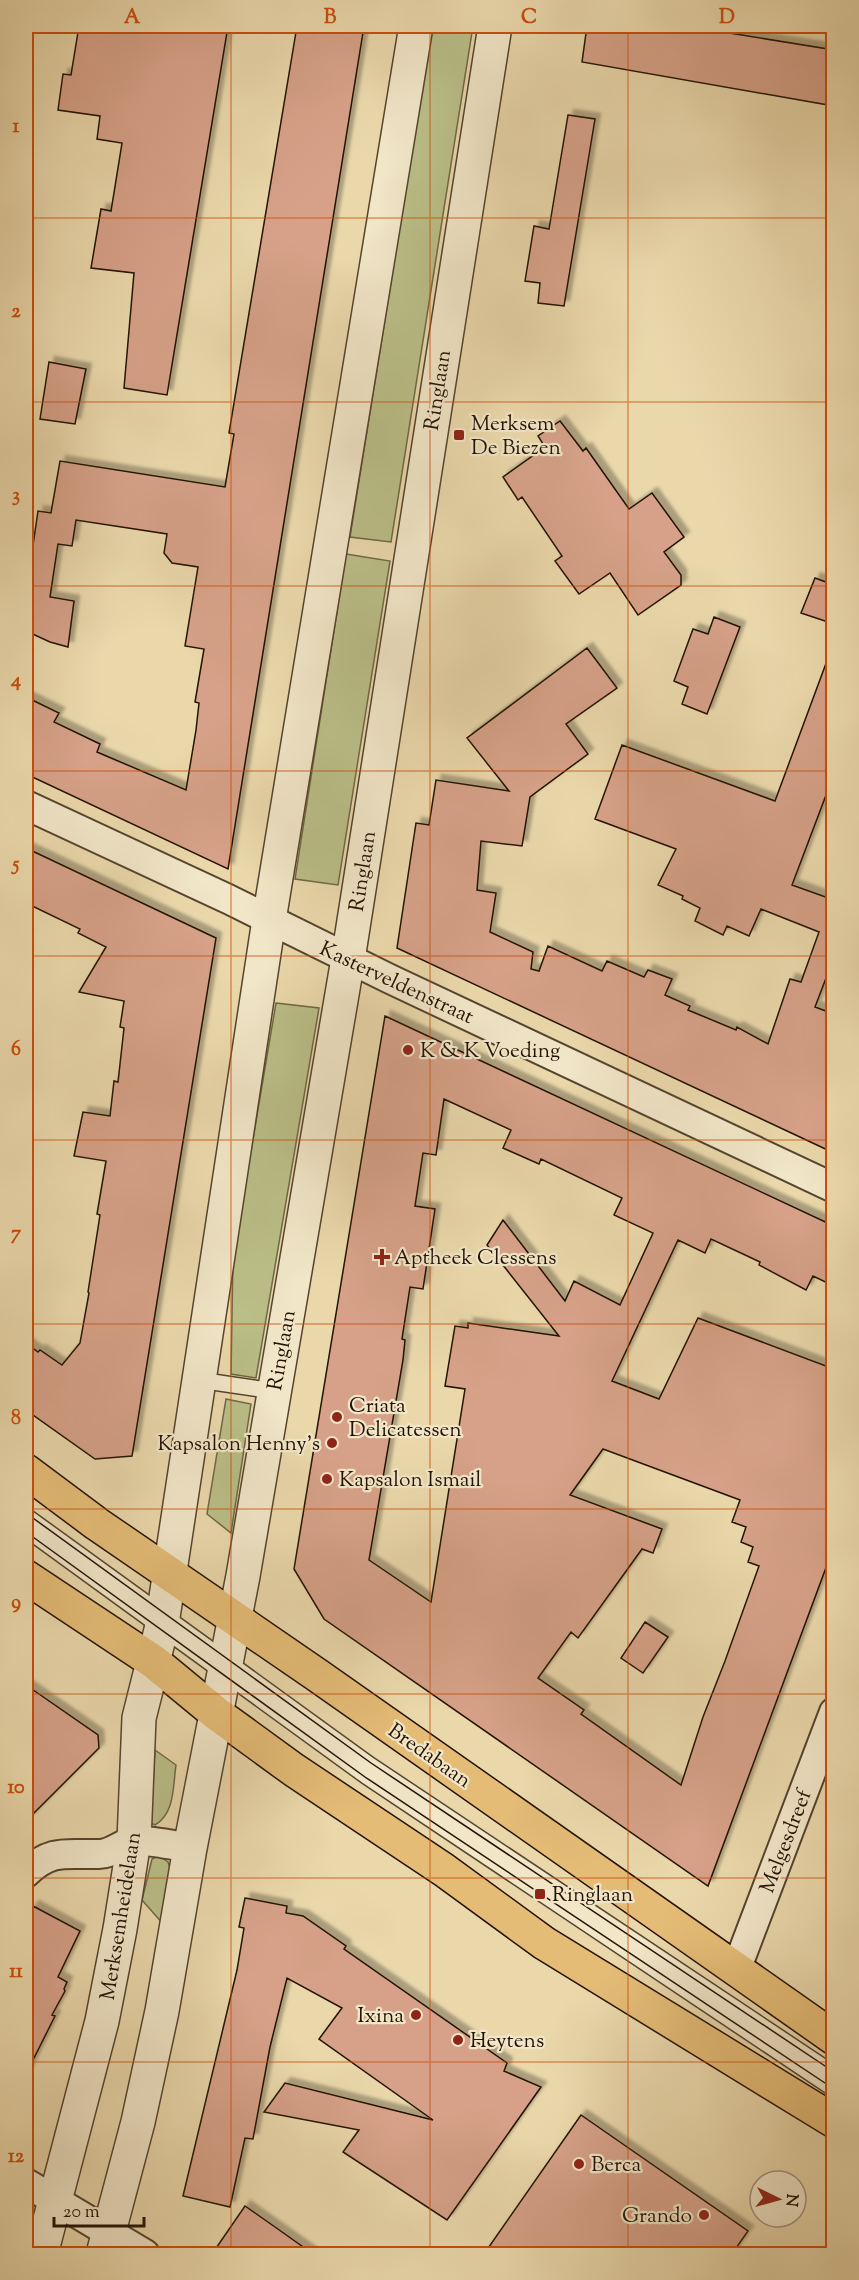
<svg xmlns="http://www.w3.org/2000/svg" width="859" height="2280" viewBox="0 0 859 2280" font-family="'Sorts Mill Goudy',serif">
<defs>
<filter id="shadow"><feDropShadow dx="5.5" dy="-5.5" stdDeviation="1.5" flood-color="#0004"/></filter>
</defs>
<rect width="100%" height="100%" fill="#ead8ab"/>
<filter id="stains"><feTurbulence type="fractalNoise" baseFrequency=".00333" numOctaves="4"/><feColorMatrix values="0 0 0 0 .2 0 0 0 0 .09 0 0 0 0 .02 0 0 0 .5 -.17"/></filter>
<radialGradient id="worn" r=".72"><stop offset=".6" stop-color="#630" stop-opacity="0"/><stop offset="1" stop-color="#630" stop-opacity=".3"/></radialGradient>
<path fill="#babe87" stroke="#6e6846" stroke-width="1.5" d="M432,26H473L391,542L350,537Z
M346,554L390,561L338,885L295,879Z
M276,1003L319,1008L256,1378L231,1374L233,1257Z
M226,1399L251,1404L231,1533L207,1514Z
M155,1750L176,1765C173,1785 175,1814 155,1825L151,1823V1819Z
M159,1856L168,1862L170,1868L164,1925L142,1900L152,1859Z"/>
<path fill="#d6a188" stroke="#231204" stroke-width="1.5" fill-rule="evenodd" filter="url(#shadow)" d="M79,26H94L140,33L141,26H228L167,395L124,388L134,273L91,268L101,209L111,211L122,143L97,139L100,116L58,110L63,74L71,75Z
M297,26H364L228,869L26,774V697L59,713L54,722L100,744L97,752L186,790L196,730L199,703L195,702L204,649L185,646L198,567L172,563L164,553L167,534L76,520L72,546L58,544L50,597L74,601L68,647L50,642L26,631V593L38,511L51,513L60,461L225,487L234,434L229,433Z
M587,26H686L834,50V106L582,62Z
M568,115L595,119L564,306L538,303L540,283L525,281L534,226L549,229Z
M49,362L86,369L75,424L40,419Z
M560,421L583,451L586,448L629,509L652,493L684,537L664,552L681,575V585L638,615L610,573L579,594L555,561L562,556L522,497L518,500L503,477L545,447L538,436Z
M815,578L834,585V624L801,613Z
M714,617L740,627L707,714L682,704L688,687L674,681L693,629L708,634Z
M587,648L617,688L566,724L588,754L530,797L522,846L481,841L477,890L496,893L490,932L533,952L531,969L539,971L548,946L602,971L607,961L644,977L648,970L672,979L665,995L690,1006L688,1010L736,1030L737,1027L768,1044L790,979L801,982L819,932L761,909L749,936L727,926L723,935L695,921L700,908L682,899L683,896L658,885L676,849L595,819L622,745L775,801L831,650L834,651V774L792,885L834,900V957L815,1007L834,1014V1153L397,948L416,823L429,825L436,780L509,791L467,738Z
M26,848L216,938L132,1456L95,1459L26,1410V1343L38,1352L40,1350L62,1365L80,1343L89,1293L88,1292L100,1215L97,1214L106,1161L74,1156L83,1112L110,1116L114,1081L118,1082L124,1028L120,1027L124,1001L79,992L106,947L78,933L80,929L26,903Z
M385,1016L834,1226V1286L813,1276L806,1290L759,1265L760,1262L711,1239L705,1253L678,1240L612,1381L659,1399L698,1318L834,1369V1546L708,1886L324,1619L294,1569ZM444,1099L511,1130L503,1148L539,1164L541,1159L622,1198L614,1215L653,1233L620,1305L574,1281L565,1301L503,1220L487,1245L559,1336L468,1323V1328L455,1326L445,1386L465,1389L431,1602L369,1560L403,1360L405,1340L402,1339L410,1287L423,1289L435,1209L415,1206L423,1153L436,1155ZM603,1449L740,1500L732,1522L746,1527L741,1542L753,1547L748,1562L759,1566L725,1661L703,1717L681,1785L581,1714L584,1710L538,1678L571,1632L578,1638L642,1549L653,1553L662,1529L570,1495Z
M645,1622L668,1637L643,1673L621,1658Z
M26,1685L98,1735L99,1748L26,1821Z
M245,1898L287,1906L286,1913L303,1916L346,1946L344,1949L507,2063L504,2071L541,2087L447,2220L343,2152L359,2130L264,2112L285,2083L433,2120L319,2039L342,2008L287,1978L270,2047L253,2139L245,2138L230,2207L183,2196L237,1970L244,1928L239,1927Z
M33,1906L80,1931L58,1977L67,1982L64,1989L65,1991L52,2015L55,2016L26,2074V1919Z
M581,2115L748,2231L732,2254H484Z
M245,2206L275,2227L313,2254H212Z"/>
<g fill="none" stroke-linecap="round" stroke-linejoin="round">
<defs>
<path id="service" d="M199,1380L274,1391
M26,1516L370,1765L834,2074
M26,1529L366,1776L834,2089"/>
<path id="minor" d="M26,805L228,899L390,979L834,1188
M26,1873C52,1848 67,1855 99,1854C112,1854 122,1843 134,1841C147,1839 176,1846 190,1848
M736,1970L834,1712
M26,2183L145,2254"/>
<path id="tertiary" d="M41,2254L102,2021L120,1929L134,1841L139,1718L161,1630L269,920L416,26
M103,2254L138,2122L162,2011L190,1848L243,1576L348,959L495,26"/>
<path id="primary" d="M26,1471L97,1524L317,1675L834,2038
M26,1577L154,1662L217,1714L294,1770L444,1870L544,1943L834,2121"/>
</defs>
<use href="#service" stroke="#55442e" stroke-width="18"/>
<use href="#minor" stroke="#55442e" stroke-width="32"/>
<use href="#tertiary" stroke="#55442e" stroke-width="36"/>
<use href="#primary" stroke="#231204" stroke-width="36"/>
<use href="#service" stroke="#f1e6c8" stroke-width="15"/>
<use href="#minor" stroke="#f1e6c8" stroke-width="28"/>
<use href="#tertiary" stroke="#f1e6c8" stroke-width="33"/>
<use href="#primary" stroke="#e5bc76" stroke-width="33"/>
<path stroke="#231204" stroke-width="1.5" d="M26,1513L371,1763L834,2072
M26,1532L365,1777L834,2089"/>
</g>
<path fill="none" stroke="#ca4e0b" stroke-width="1.5" stroke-opacity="0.55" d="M231,26V2254M430,26V2254M628,26V2254M26,218H834M26,402H834M26,586H834M26,771H834M26,956H834M26,1140H834M26,1324H834M26,1509H834M26,1694H834M26,1878H834M26,2062H834"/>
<g fill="#8f2418" stroke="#f1e6c8" stroke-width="2">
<rect x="453" y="429" width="12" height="12" rx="3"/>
<circle cx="408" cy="1050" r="6"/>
<path d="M379 1248h6v6h6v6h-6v6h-6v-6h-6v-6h6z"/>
<circle cx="337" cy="1417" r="6"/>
<circle cx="332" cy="1443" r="6"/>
<circle cx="327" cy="1479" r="6"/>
<rect x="534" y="1888" width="12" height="12" rx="3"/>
<circle cx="416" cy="2015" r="6"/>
<circle cx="458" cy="2040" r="6"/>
<circle cx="579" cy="2164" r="6"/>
<circle cx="704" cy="2215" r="6"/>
</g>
<g text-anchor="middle" stroke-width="4.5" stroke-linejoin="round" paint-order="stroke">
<g font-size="21" fill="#231204" stroke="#f1e6c8">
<text transform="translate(437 390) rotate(-81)" y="7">Ringlaan</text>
<text transform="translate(362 871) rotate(-81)" y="7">Ringlaan</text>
<text transform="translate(397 982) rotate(25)" y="7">Kasterveldenstraat</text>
<text transform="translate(281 1350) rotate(-80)" y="7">Ringlaan</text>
<text transform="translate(430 1755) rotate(35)" y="7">Bredabaan</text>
<text transform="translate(785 1841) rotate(-69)" y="7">Melgesdreef</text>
<text transform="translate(120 1916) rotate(-81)" y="7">Merksemheidelaan</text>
</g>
<g font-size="21" fill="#231204" stroke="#f1e6c8" text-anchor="start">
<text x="471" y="430">Merksem<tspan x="471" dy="24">De Biezen</tspan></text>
<text x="420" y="1057">K &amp; K Voeding</text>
<text x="394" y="1264">Aptheek Clessens</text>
<text x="349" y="1412">Criata<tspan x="349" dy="24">Delicatessen</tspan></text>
<text x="320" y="1450" text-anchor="end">Kapsalon Henny's</text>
<text x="339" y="1486">Kapsalon Ismail</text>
<text x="552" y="1901">Ringlaan</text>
<text x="404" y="2022" text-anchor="end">Ixina</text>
<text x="470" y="2047">Heytens</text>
<text x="591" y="2171">Berca</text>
<text x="692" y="2222" text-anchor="end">Grando</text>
</g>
</g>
<rect width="859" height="2280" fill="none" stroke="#ead8ab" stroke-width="66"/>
<g transform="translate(778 2199) rotate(95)"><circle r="28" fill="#f1e6c8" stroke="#9f917a" stroke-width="1.5"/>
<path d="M0-4.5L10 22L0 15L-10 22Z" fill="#8f2418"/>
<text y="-9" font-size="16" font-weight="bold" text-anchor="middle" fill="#231204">N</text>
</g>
<path d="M54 2217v9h90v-9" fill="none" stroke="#231204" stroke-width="3"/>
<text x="63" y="2217" font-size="18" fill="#231204" stroke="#f1e6c8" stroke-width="4.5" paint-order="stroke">20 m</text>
<rect x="33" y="33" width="793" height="2214" fill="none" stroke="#ca4e0b" stroke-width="2"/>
<g font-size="20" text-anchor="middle" font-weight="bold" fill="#ca4e0b">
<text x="132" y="23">A</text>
<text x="330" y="23">B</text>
<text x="529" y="23">C</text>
<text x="727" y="23">D</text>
<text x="16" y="132">1</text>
<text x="16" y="317">2</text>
<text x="16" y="501">3</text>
<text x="16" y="686">4</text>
<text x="16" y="870">5</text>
<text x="16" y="1055">6</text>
<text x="16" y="1239">7</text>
<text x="16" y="1424">8</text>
<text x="16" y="1608">9</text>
<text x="16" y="1793">10</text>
<text x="16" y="1977">11</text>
<text x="16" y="2162">12</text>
</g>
<rect width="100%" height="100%" filter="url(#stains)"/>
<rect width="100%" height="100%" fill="url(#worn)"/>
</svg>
